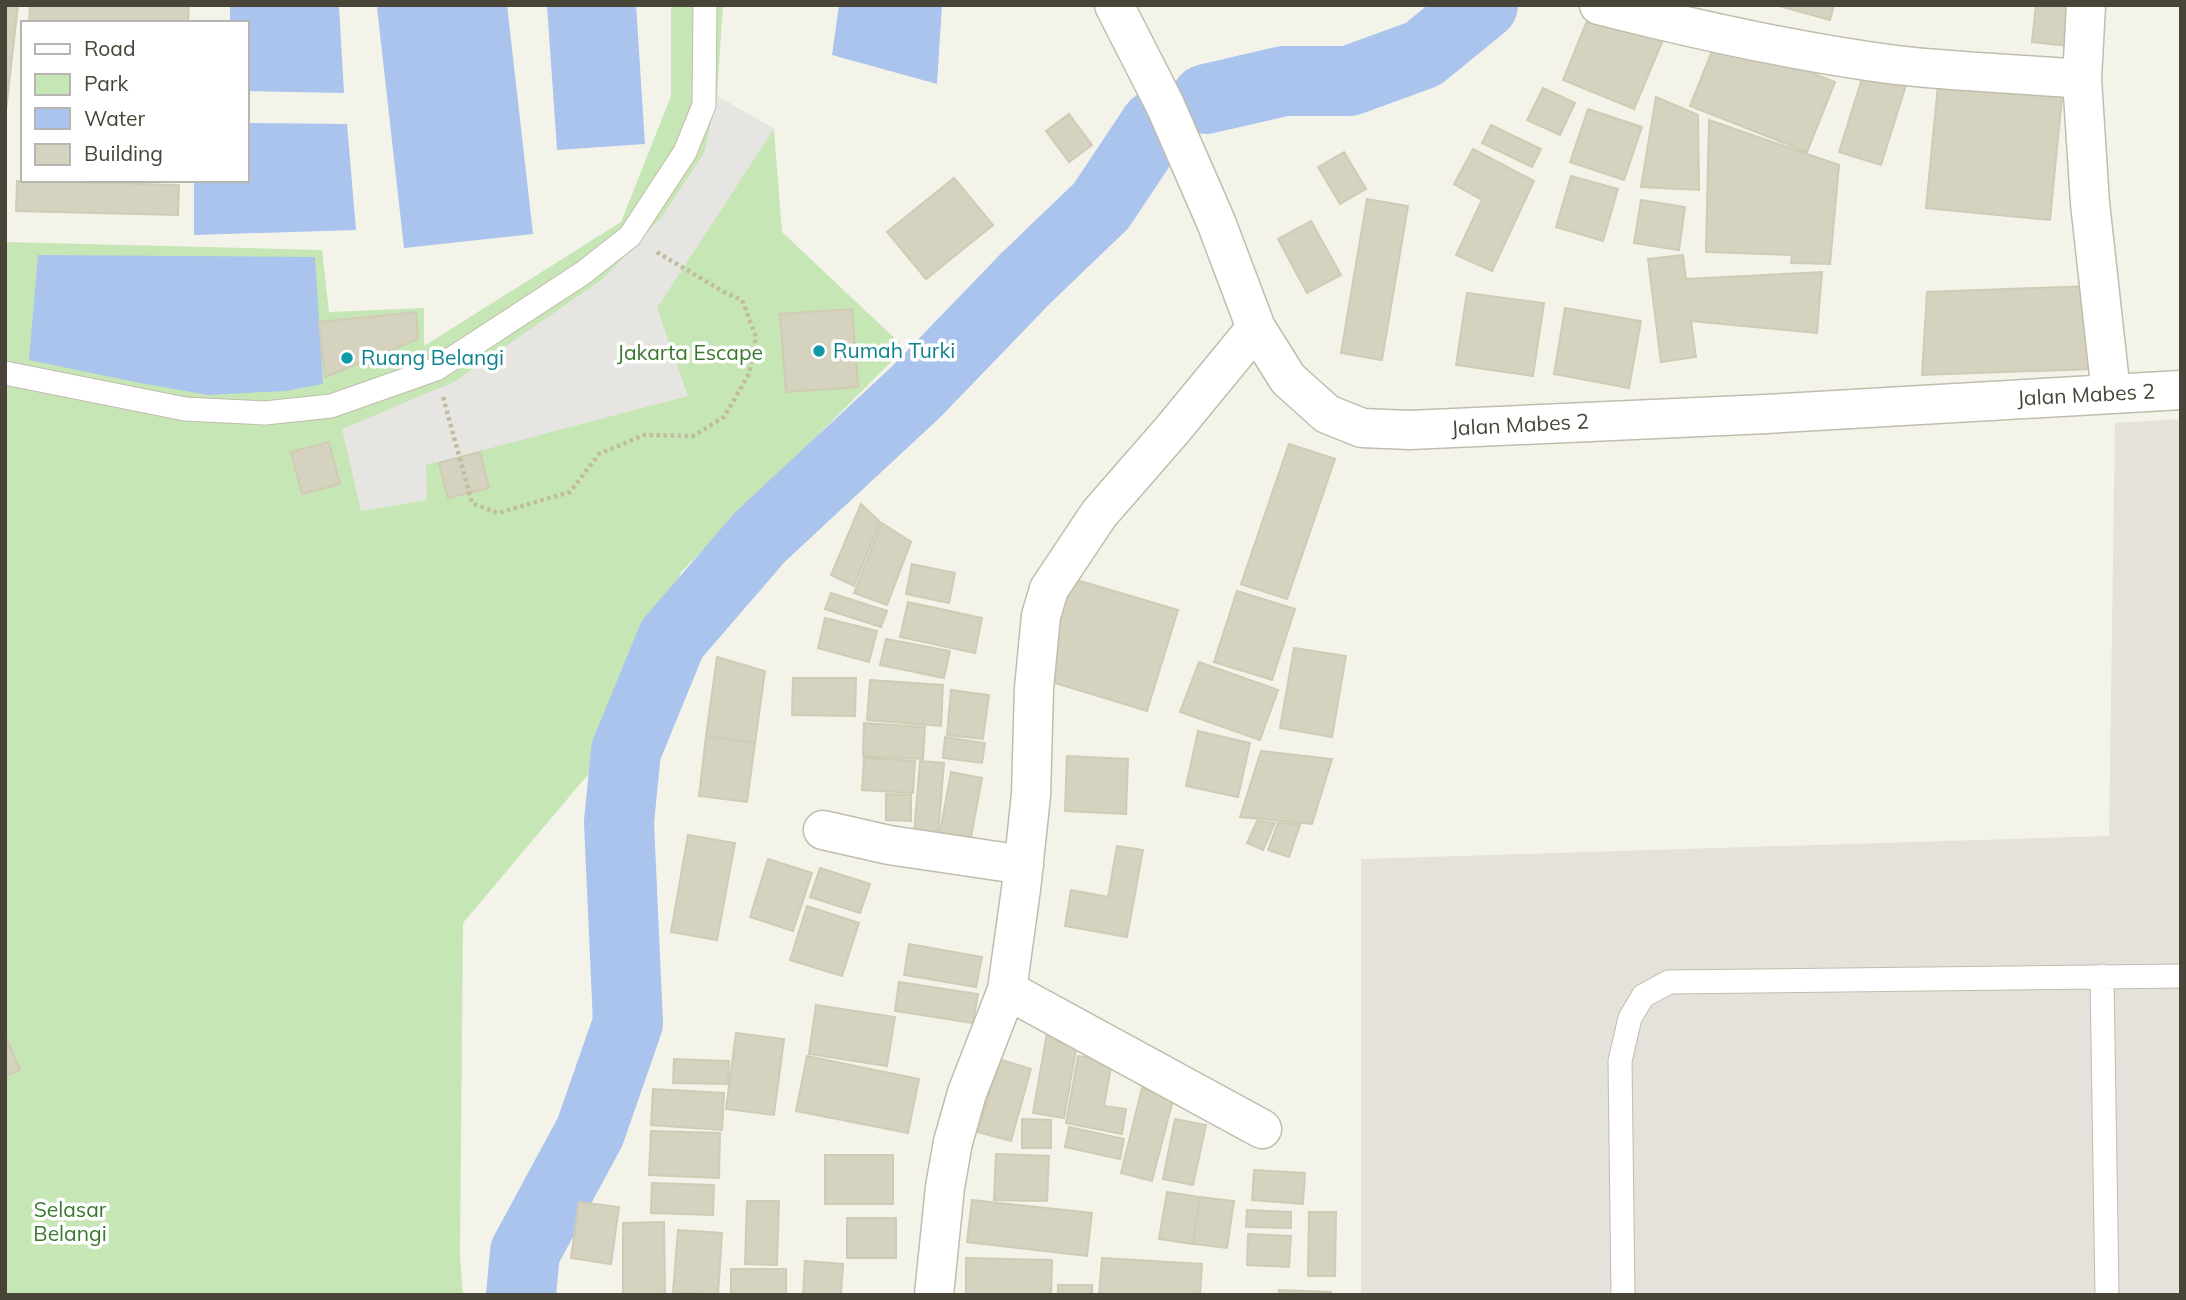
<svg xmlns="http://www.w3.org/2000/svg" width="2186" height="1300" viewBox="0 0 2186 1300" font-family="Mulish,sans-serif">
<rect width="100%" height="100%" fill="#f4f3ea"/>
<path fill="#e4e2db" d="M2181,419V1295H1361V859L2109,836L2115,423Z"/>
<path fill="#c6e6b5" d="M671,5H723L717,96L774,129L782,232L905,348L681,572L612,746L463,923L460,1256L463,1295H5V242L322,250L329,312L424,308V346L621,222L671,96Z"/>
<path fill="#e6e5e1" d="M717,96L774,129L657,308L688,396L426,465L427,500L361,511L342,429L454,382L604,278L661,218L704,153Z"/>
<path fill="#aac4ed" d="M230,5H339L344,93L247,91V23H230Z
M396,5H507L533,234L404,248L377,7Z
M547,5H636L645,144L557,150Z
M839,5H942L937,84L832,55Z
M247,123L347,124L356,230L194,235V180H247Z
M38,255L315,257L323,384L285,391L208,395L140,383L29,360Z"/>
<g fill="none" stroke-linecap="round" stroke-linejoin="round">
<path stroke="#aac4ed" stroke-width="70" d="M1206,99L1284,81H1349L1423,54L1483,5
M521,1295L525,1252L590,1132L628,1023L619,822L626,751L672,639L760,537L916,392L1026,278L1101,206L1155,125"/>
</g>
<path fill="#d5d2c0" stroke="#d0cbb4" stroke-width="2" d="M5,5H18L5,119Z
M30,5H189L188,23H29Z
M1775,5H1834L1830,20Z
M2036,5H2080L2076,47L2032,42Z
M1591,11L1663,40L1634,109L1563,80Z
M1718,36L1835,82L1807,152L1690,106Z
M1865,69L1907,82L1881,165L1839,152Z
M1938,85L2062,97L2050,220L1926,208Z
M1543,88L1575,103L1560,135L1527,120Z
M1656,97L1698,115L1699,190L1641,187Z
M1588,109L1642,127L1624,180L1570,162Z
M1069,114L1092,145L1069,162L1046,131Z
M1709,120L1839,165L1830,264L1791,263L1792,255L1706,252Z
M1491,125L1541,149L1532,167L1482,143Z
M1473,149L1534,181L1492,271L1456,255L1482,200L1454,184Z
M1344,152L1366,189L1340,204L1318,167Z
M1571,176L1618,189L1603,241L1556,227Z
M954,178L993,225L926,279L887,232Z
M17,181L179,185L178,215L16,211Z
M1367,199L1408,206L1382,360L1341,353Z
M1641,200L1685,207L1679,250L1634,243Z
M1311,221L1341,275L1307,293L1278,239Z
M1683,255L1686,279L1822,272L1817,333L1691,321L1696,357L1661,362L1648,259Z
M2091,286L2095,369L1922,375L1927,292Z
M1467,293L1544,303L1533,376L1456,365Z
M1565,308L1641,321L1629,388L1554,374Z
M852,309L858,387L786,392L780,314Z
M416,312L418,339L325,377L319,322Z
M329,442L340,484L302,494L291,452Z
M1289,444L1335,459L1287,599L1241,584Z
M480,452L489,488L448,498L439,463Z
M861,504L880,522L854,586L831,575Z
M882,523L911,542L887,605L854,593Z
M912,564L955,573L949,603L906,594Z
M1070,578L1178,610L1147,711L1039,678Z
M1237,591L1295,609L1272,680L1214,662Z
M831,593L887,611L881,627L825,609Z
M908,602L982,618L975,653L900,637Z
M825,618L877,631L869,662L818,648Z
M886,639L950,651L944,678L880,665Z
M1294,648L1346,656L1332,737L1280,728Z
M717,657L765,671L755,743L706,736Z
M1199,662L1278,690L1260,740L1180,712Z
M793,678H856L855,716L792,715Z
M870,680L943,685L941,726L867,720Z
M951,690L989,695L983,739L947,735Z
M864,723L925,727L923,759L863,756Z
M1198,731L1250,743L1238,797L1186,786Z
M706,736L755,743L747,802L699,796Z
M945,737L985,743L982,763L943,758Z
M1261,751L1332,759L1312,824L1240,817Z
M1067,756L1128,759L1126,814L1065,811Z
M864,758L915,761L913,793L862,790Z
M920,761L944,763L937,847L913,845Z
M951,772L982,778L969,848L938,843Z
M886,794L911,795V821L886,820Z
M1257,821L1275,823L1263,850L1247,843Z
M1278,823L1300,825L1289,857L1268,850Z
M688,835L735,843L717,940L671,932Z
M1117,846L1143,850L1127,937L1065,926L1071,890L1108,897Z
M768,859L812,873L793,931L750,917Z
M820,868L870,884L860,913L810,897Z
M807,906L859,923L842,976L790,960Z
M909,944L982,957L976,987L904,975Z
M899,982L978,994L973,1023L895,1011Z
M816,1005L895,1017L887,1066L809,1054Z
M736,1033L784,1039L774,1115L726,1109Z
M1047,1033L1078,1038L1064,1118L1033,1113Z
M5,1035L20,1070L5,1076Z
M807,1056L919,1079L908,1133L796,1111Z
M1078,1056L1112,1061L1104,1106L1126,1109L1122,1134L1066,1123Z
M674,1059L729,1061L728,1084L673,1083Z
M999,1059L1031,1069L1011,1141L978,1132Z
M1142,1088L1174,1096L1152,1181L1121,1173Z
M653,1089L724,1093L722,1130L651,1125Z
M1022,1119L1051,1120V1148H1022Z
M1175,1119L1206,1125L1193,1185L1163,1179Z
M1069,1127L1124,1139L1120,1159L1065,1147Z
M651,1131L720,1133L719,1178L649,1175Z
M996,1154L1049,1156L1047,1201L994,1200Z
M825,1155H893V1204H825Z
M1254,1170L1305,1173L1303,1204L1252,1200Z
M652,1183L714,1185L713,1215L651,1213Z
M1167,1192L1200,1197L1193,1244L1159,1239Z
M1200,1197L1234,1201L1227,1248L1193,1244Z
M972,1200L1092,1213L1087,1256L967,1242Z
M747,1201H779L777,1265L745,1264Z
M579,1202L619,1207L611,1264L571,1258Z
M1247,1210L1291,1212V1228L1246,1227Z
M1309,1212H1336L1335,1276H1308Z
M847,1218H896V1258H847Z
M664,1222L665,1295H623V1223Z
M678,1230L722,1233L718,1295L673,1292Z
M1248,1234L1291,1236L1289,1267L1247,1265Z
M966,1258L1052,1260L1051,1295H966Z
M1102,1258L1202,1264L1200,1295H1099Z
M805,1261L843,1264L841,1295H803Z
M731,1269H786V1295H731Z
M1058,1285H1092V1295H1058Z
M1279,1290L1331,1292V1295H1278Z"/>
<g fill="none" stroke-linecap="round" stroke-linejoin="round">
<defs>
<path id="lane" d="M5,373L185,409L265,413L331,406L436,369L583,273L630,236L685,152L704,105L705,5
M2102,976L2107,1295
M1623,1295L1620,1061L1630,1018L1643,996L1669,982L2181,976"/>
<path id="street" d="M1114,5L1165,105L1216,222L1256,328L1288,379L1327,414L1362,428L1410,430L1766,414L2181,390
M1599,5C1697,30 1796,52 1896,65C1958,72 2021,74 2082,79
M2086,5L2082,79L2090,203L2111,393
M823,830L889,845L1024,865
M1007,990L1262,1129
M934,1295L945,1187L953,1142L967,1093L1007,990L1021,889L1031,795L1034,688L1041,616L1049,589L1099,514L1173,429L1256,328"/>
</defs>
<use href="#lane" stroke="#c0bdad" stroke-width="25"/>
<use href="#street" stroke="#c0bdad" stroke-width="41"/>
<path stroke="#c1bc9f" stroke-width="4.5" stroke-dasharray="3.5 3.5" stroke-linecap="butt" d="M443,397L472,503L498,513L570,492L599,454L644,435L693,436L724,417L749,374L756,337L742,300L724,292L655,251"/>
<use href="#lane" stroke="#fff" stroke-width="23"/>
<use href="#street" stroke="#fff" stroke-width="38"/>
</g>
<g fill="#0f9aa8" stroke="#fff" stroke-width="2.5">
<circle cx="819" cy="351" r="7"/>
<circle cx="347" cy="358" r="7"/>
</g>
<g text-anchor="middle" stroke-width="7" stroke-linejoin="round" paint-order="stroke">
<g font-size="21" fill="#0d838f" stroke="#fff" text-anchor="start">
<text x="833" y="358">Rumah Turki</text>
<text x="361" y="365">Ruang Belangi</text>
</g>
<g font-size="21" fill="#3a782e" stroke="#fff">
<text x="690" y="360">Jakarta Escape</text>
<text x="70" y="1217">Selasar<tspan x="70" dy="24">Belangi</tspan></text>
</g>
<g font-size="21" fill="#484538" stroke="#fff">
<text transform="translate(2086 395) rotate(-3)" y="7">Jalan Mabes 2</text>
<text transform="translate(1520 425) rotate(-3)" y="7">Jalan Mabes 2</text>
</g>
</g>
<rect width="2186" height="1300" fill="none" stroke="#484538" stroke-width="14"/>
<rect x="21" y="21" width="228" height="161" fill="#ffffff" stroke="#b6b5af" stroke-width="2"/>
<rect x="35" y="44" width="35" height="10" fill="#ffffff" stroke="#b6b5af" stroke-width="2"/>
<text x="84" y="56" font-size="21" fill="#484538">Road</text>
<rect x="35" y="74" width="35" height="21" fill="#c6e6b5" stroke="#b6b5af" stroke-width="2"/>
<text x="84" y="91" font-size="21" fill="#484538">Park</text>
<rect x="35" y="108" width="35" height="21" fill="#aac4ed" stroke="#b6b5af" stroke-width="2"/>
<text x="84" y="126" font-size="21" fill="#484538">Water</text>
<rect x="35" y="144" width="35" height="21" fill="#d5d2c0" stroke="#b6b5af" stroke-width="2"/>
<text x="84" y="161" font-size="21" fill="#484538">Building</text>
</svg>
